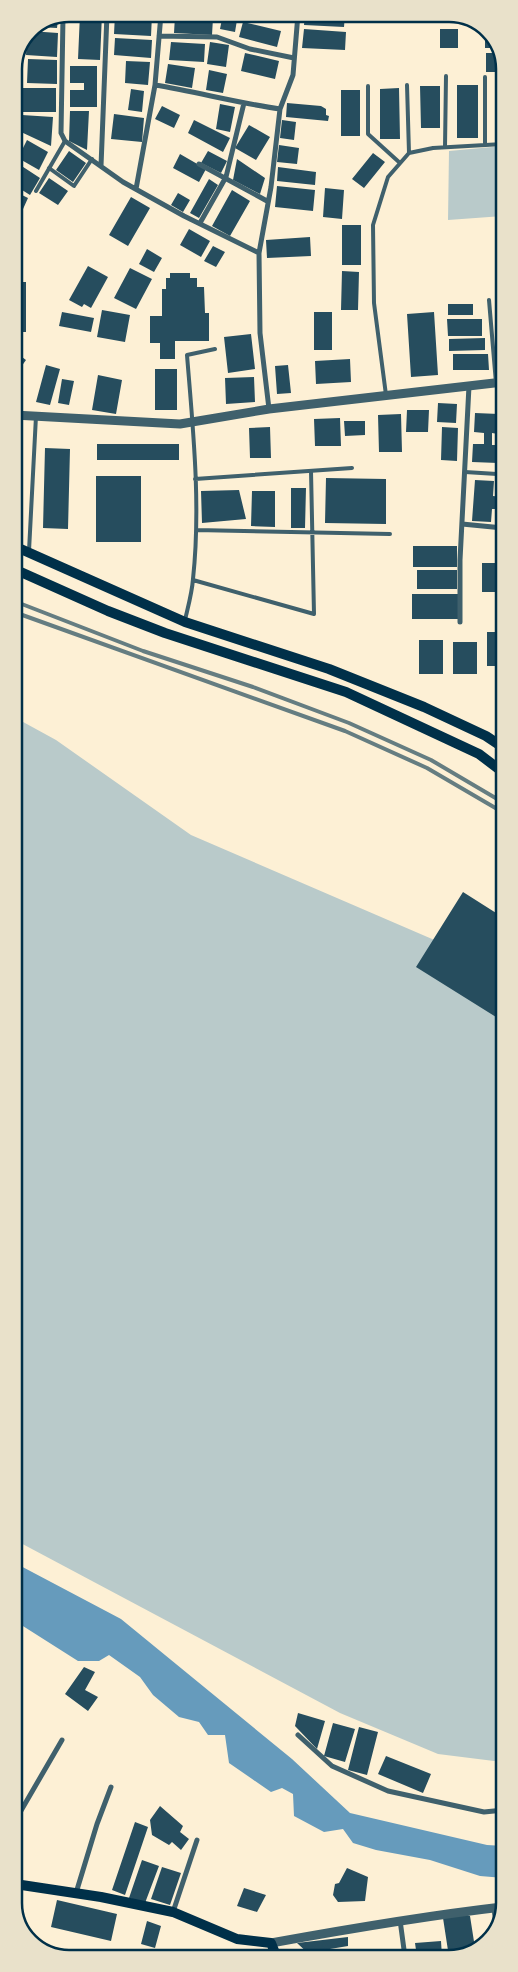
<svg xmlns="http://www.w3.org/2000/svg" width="518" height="1972" viewBox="0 0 518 1972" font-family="'Noto Sans',sans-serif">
<rect width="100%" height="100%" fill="#fdf0d5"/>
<path fill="#b9caca" d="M503,146V216L448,220L449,151Z
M14,717L56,740L191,835L504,970V1759L494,1761L438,1754L340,1713L15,1540Z"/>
<path fill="#669bbc" d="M15,1563L121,1619L292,1759L350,1813L487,1845L504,1846V1878L480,1876L430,1860L376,1850L353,1843L343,1829L324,1832L294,1816L293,1794L282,1788L271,1792L229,1763L225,1735H208L199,1722L179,1717L153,1695L140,1677L109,1655L99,1661H78L15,1621Z"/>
<path fill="#264d5e" d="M80,14H102L100,60L78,59Z
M115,14L152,15L151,36L114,34Z
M223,14H238L235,32L220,29Z
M262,14H291V23L262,22Z
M305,14H345L344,27L304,25Z
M175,16L213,18L212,35L174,33Z
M58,19L57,28L37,27L53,21Z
M243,22L281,31L277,47L239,37Z
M304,29L346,32L345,50L302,48Z
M440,29H458V48H440Z
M30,31L58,33L57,57L26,55L27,37Z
M485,34H489L497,48H485Z
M115,38L152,40L151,58L114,55Z
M171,42L205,44L204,62L169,60Z
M210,42L229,45L226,67L207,64Z
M245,53L279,61L275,79L241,71Z
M486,53H500L503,59V72H486Z
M28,59L57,60V84L27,83Z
M126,61L150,62L148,85L125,83Z
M168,64L195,68L192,88L165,83Z
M70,66H97V107H70V90H84V83H70Z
M209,70L227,74L223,93L206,90Z
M496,83H503V138H497Z
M457,85H478V138H457Z
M420,86H440V128H421Z
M22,88H56V112H22Z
M399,88L400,139H380V89Z
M131,89L144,91L142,112L128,110Z
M341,90H360V136H341Z
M287,103L321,106L326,109V115L329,116L328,121L286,117Z
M220,104L235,107L230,132L216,129Z
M162,106L180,115L174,128L155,119Z
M70,111H89L87,150L69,141Z
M114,114L144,118L142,142L111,139Z
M22,115L53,117L51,146L21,132Z
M194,120L230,138L223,152L188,133Z
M282,120L296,122L294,140L280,138Z
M249,125L270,137L256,160L235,148Z
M27,140L48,152L39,170L18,158Z
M279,145L299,148L297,164L277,162Z
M69,151L86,163L73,182L56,170Z
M208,151L227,161L221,173L201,163Z
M373,153L385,162L364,188L352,179Z
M180,154L206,169L199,182L173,168Z
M237,159L265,178L260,194L233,180Z
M14,161L40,178L30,195L14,185Z
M278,167L316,172L315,185L277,181Z
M49,178L68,191L58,205L39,193Z
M209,179L218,185L199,218L190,213Z
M277,186L315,190L313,211L275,207Z
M325,188L344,190L342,219L323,217Z
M232,190L250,201L230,236L212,226Z
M14,191L28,198L19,218L14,216Z
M178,193L190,200L183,212L171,205Z
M131,197L150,208L128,246L109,235Z
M342,225H361V265H342Z
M189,229L210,241L201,257L180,245Z
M310,237L311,256L267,258L266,240Z
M213,246L225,252L216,267L204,261Z
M147,249L162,258L154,272L139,264Z
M88,266L108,277L91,308L84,304L82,307L69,300Z
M130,268L152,279L136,309L114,298Z
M342,271L359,272L358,310H341Z
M170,273H190V278H197V287H204L205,313H209V341H175V359H160V343H150V316H162V289H166V278H170Z
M14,282H26V332H14Z
M448,304H473V315H448Z
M102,310L130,315L125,342L97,337Z
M62,312L94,318L91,332L59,326Z
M314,312H332V350H314Z
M434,312L438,375L411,377L407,314Z
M447,319H482V336H448Z
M251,334L255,369L228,373L224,337Z
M485,338V350L449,351V339Z
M14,351L26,360L14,377Z
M453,354H488L489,370H453Z
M350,359L351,382L316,384L315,361Z
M46,365L60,369L50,405L36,402Z
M288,365L291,393L277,394L275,366Z
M155,369H177V410H155Z
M98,375L122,380L116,414L92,410Z
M254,377L255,402L226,404L225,378Z
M62,379L74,381L69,405L58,403Z
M438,403L457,404L456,423L437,422Z
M407,410H429L428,432H406Z
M475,413L499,414L498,434L492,433V445H498V463L472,462L473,444H484V433L474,432Z
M401,414L402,452H379L378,415Z
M340,418L341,446H315L314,419Z
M344,421H365V435L345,436Z
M270,427L271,458H250L249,428Z
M442,427L458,428L457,461L441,460Z
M97,444H179V460H97Z
M45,448L70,449L68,529L43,528Z
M96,476H141V542H96Z
M326,478L386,479V524L325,523Z
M475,480L494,481L493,496L503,497V524L497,523L498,509H492L491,522L472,521Z
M291,488H306L305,528H291Z
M239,490L246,519L202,523L201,491Z
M252,491H275V527L251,526Z
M413,546H457V567H413Z
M482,563H501V592H482Z
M417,570H457V589H417Z
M412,594H458V619H412Z
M487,632H503V666H487Z
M419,640H443V674H419Z
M453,642H477V674H453Z
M463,892L504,918V1022L416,967Z
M15,1641L22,1645L15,1658Z
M84,1667L95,1672L85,1690L98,1697L88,1711L65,1694Z
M298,1713L325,1721L317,1749L295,1726Z
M333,1723L355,1729L345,1762L324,1756Z
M359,1727L378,1732L367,1775L348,1770Z
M386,1756L431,1774L423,1793L378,1774Z
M160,1806L183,1826L180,1832L189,1839L181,1850L172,1842L169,1845L152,1835L150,1820Z
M135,1822L148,1827L125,1895L112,1890Z
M142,1860L159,1866L145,1903L129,1898Z
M162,1867L181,1873L170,1905L151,1899Z
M347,1868L368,1877L365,1901L338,1902L333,1895L335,1884L339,1883Z
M244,1888L266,1895L257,1912L237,1906Z
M57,1900L117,1914L111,1941L51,1927Z
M462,1913L470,1916L475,1948L459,1957H449L443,1918Z
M147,1921L161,1926L155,1948L141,1944Z
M348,1937V1946L330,1949L331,1957H312L297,1943Z
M441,1941L442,1957H417L415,1943Z"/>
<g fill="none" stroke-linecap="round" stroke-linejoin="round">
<path stroke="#3f606c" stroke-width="4" d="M485,77V145
M407,85L409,153
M368,86V134L400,163
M445,147L446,76
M49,168L74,186L92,159
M36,191L65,141
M489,300L496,383
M386,395L374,303L373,225L388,177L409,153L433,148L503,144
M465,472L497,474
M195,479L352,468
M196,530L390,534
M29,551L36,416
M193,580L314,614L311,471
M185,620C188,607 192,593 193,579C201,505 193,429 187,355L215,349"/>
<path stroke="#3f606c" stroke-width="5" d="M63,17L61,133L65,141L123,182L184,216L259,253
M159,36L217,37L250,49L294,58
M155,85C197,92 238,103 280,109
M199,164L267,201
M101,166L107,14
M136,189L155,85L161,14
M200,223L226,177L244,103
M269,409L260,333L259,253L271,187L280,109L293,75L298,14
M462,524L503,528
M460,622V560L469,386
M298,1735L332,1766L388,1791L484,1812L504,1810
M15,1821L62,1740
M76,1893L97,1824L111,1787
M494,1908L496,1925
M173,1912L197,1840
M400,1920L405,1957"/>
<path stroke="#3f606c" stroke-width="9" d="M14,415L180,424L269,409L503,382
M271,1943C348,1929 424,1916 502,1907"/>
<path stroke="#003049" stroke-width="10" d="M14,546L185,622L329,669L424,707L486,736L504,748
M14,569L108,611L165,633L346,692L479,754L504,773
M15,1884L101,1897L173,1912L237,1939L271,1943L277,1958"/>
<path stroke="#657d81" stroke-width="4" d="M14,601L143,651L253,687L349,723L431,760L504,803
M14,612L345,731L427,768L504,813"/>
</g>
<path d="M0 0H518V1972H0ZM69 22H449A47 47 0 0 1 496 69V1903A47 47 0 0 1 449 1950H69A47 47 0 0 1 22 1903V69A47 47 0 0 1 69 22Z" fill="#e9e1ca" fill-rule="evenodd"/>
<path fill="none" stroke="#003049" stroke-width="2.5" d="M69 22H449A47 47 0 0 1 496 69V1903A47 47 0 0 1 449 1950H69A47 47 0 0 1 22 1903V69A47 47 0 0 1 69 22Z"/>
</svg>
